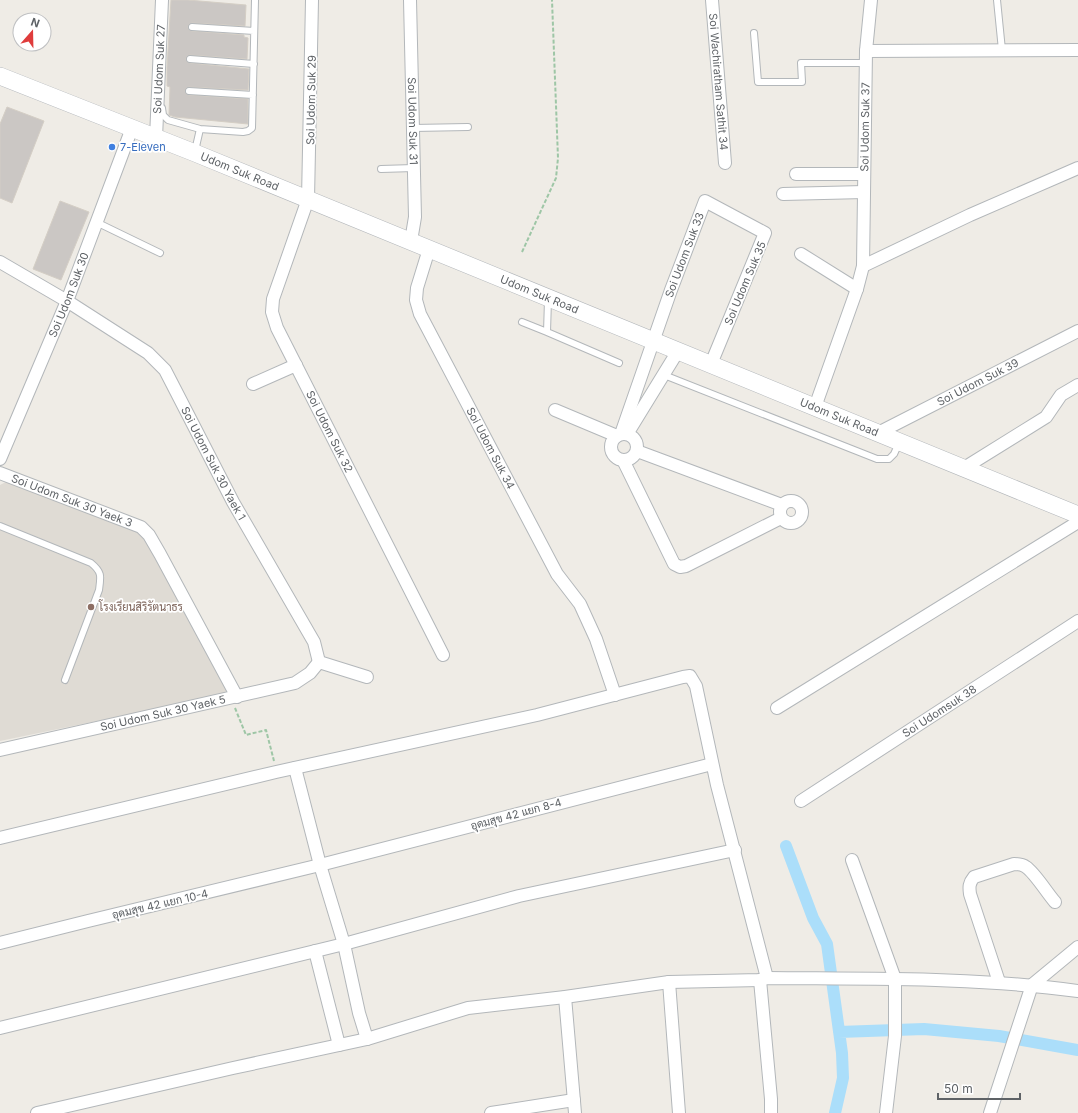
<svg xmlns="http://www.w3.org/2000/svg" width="1078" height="1113" viewBox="0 0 1078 1113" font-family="Inter,Sarabun,sans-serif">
<rect width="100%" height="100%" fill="#efece6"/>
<path fill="#dfdbd4" d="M6,482L140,531L225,684L227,690L223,695L0,741V485Z"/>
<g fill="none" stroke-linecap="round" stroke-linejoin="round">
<path stroke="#abdefa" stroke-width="12" d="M786,846L813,918L827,944L842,1053L843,1078L835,1113
M839,1032L924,1029L999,1036L1078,1050"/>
</g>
<path fill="#cbc7c4" stroke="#d4cec5" d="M171,0H188L246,5L245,26L192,23L189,24L188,27L189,30L192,31L244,35V37L248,38L247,59L190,55L187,56L186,59L187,62L190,63L249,69L248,90L189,87L186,88L185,91L186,94L189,95L248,99V124L175,117L169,115L170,87L167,86V67Z
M7,107L44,121L12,203L0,198V124Z
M60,201L89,212L61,280L33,269Z"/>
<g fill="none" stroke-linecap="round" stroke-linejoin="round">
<defs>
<path id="service" d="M997,0L1002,50
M192,27L254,31
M754,33L758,82H802L801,63H866
M190,59L254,64
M189,91L253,95
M162,108L163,115L168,120L200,129L243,132L248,131L252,128L255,0
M413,128L468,127
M195,151L200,129
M381,169L414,168
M96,222L160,253
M548,300L547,332L619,363
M522,322L547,332
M664,375L877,459H889L894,454L899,443
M0,526L91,563C102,572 101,576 99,590L65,680"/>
<g id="minor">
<path id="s1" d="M312,0L308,199L273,299L272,312L277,328L443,655"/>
<path id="s2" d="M410,0L415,217L411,241"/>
<path id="s3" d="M712,0L725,163"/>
<path d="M866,51L871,0"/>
<path id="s4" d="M156,138L162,0"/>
<path d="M796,174H864"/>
<path d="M783,194L864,192"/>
<path id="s5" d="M429,249L417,288L416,300L420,314L557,574L580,604L596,639L615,695"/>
<path d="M801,254L857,289"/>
<path id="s6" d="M0,262L67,301L148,353L165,370L233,502L314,642L319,662"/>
<path d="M863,266L970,215L1078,168"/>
<path d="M253,384L296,365"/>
<path id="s7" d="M815,407L857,289L863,266L866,51L1078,50"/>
<path d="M555,410L617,436"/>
<path id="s8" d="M878,433L1078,331"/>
<circle cx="624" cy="447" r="13"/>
<path id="s9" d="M621,434L671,290L705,201L765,233L711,364"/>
<path d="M627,434L678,351"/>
<path d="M637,451L782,505"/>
<path id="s10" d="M0,459L67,301L132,128"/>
<path d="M623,460L674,564L680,567L686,566L781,518"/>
<path d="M964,468L1046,417L1061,395L1078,385"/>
<path id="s11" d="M0,473L141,527L149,535L160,554L237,697"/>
<circle cx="791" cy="512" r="11"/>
<path d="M319,662L367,677"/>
<path d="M777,708L1078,522"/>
<path id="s12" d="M0,750L295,683L310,673L319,662"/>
<path d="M295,768L320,865L344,944L359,1013L367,1039"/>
<path id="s13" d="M801,801L1078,621"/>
<path d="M0,838L276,772L537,715L683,677L690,676L696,686L717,785L767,978"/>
<path d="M852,860L895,979V1036L886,1113"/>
<path d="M0,943L88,921L320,865L712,764"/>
<path d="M315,951L339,1045"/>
<path d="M760,980L771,1099V1113"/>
<path d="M669,982L679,1113"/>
<path d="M999,982L970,894C969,887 969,883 974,877L1014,864C1018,864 1022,864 1026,867C1035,873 1047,893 1055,902"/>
<path d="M1032,985L1078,947"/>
<path d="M565,997L575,1113"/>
<path d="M0,1028L344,944L519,896L735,850"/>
<path d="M37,1113L233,1068L367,1039L468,1008L565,997L669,982L760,980L767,978C871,979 975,977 1078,991"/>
<path d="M491,1113L574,1100"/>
<path d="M990,1113L1032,985"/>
</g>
<g id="secondary">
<path id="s14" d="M0,76L195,153L1078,515"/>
</g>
</defs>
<use href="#service" stroke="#b3b7ba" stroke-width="8"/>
<use href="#minor" stroke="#b3b7ba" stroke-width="14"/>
<use href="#secondary" stroke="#b2b6ba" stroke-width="18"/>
<path stroke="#9ec6a6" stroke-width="2" stroke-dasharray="4 2" stroke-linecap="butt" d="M522,252L556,178L558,158L552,0
M235,708L246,735L266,730L274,761"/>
<use href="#service" stroke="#fff" stroke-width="6"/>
<use href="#minor" stroke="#fff" stroke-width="12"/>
<use href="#secondary" stroke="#fff" stroke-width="17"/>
</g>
<circle fill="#3f7fe0" stroke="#fff" stroke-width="1.5" cx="112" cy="147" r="4"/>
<circle fill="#8d6e63" stroke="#fff" stroke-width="1.5" cx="91" cy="607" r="4"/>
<g text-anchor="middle" stroke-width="3.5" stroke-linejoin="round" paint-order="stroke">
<g font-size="11" fill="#5e6266" stroke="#fff">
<text dy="4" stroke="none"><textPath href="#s4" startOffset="69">Soi Udom Suk 27</textPath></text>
<text dy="4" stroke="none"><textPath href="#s3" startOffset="82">Soi Wachiratham Sathit 34</textPath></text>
<text transform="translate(311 100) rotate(-89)" y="4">Soi Udom Suk 29</text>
<text dy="4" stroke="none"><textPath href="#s2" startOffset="121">Soi Udom Suk 31</textPath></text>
<text dy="4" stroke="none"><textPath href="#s7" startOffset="288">Soi Udom Suk 37</textPath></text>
<text dy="4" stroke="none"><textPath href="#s14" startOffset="258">Udom Suk Road</textPath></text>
<text dy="4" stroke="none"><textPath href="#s9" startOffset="190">Soi Udom Suk 33</textPath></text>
<text transform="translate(745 283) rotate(-67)" y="4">Soi Udom Suk 35</text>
<text dy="4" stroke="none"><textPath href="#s10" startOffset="178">Soi Udom Suk 30</textPath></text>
<text dy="4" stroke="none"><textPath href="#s14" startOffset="582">Udom Suk Road</textPath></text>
<text dy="4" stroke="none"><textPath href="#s8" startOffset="112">Soi Udom Suk 39</textPath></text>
<text dy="4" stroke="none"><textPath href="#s14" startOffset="906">Udom Suk Road</textPath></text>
<text dy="4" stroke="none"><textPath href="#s1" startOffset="451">Soi Udom Suk 32</textPath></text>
<text dy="4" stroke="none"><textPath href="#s5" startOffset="219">Soi Udom Suk 34</textPath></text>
<text dy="4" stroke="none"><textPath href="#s6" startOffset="303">Soi Udom Suk 30 Yaek 1</textPath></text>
<text dy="4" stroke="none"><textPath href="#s11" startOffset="77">Soi Udom Suk 30 Yaek 3</textPath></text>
<text dy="4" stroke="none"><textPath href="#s13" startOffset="165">Soi Udomsuk 38</textPath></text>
<text dy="4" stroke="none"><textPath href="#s12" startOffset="167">Soi Udom Suk 30 Yaek 5</textPath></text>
<text transform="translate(516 814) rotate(-15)" y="4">อุดมสุข 42 แยก 8-4</text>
<text transform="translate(160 904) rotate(-13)" y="4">อุดมสุข 42 แยก 10-4</text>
</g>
<g font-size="11" fill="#366cbe" stroke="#fff" text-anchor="start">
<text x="120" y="151">7-Eleven</text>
</g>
<g font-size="11" fill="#785e54" stroke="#fff" text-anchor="start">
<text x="99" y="611">โรงเรียนสิริรัตนาธร</text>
</g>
</g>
<g transform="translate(32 32) rotate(20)"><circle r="19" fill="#ffffff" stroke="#bfc0c2"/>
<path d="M0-3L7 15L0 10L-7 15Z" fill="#df3c3c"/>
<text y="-6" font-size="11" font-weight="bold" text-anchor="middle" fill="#5e6266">N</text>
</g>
<path d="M938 1093v6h82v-6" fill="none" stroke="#5e6266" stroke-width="2"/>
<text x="944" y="1093" font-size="12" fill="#5e6266" stroke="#ffffff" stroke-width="3" paint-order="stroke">50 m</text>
</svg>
